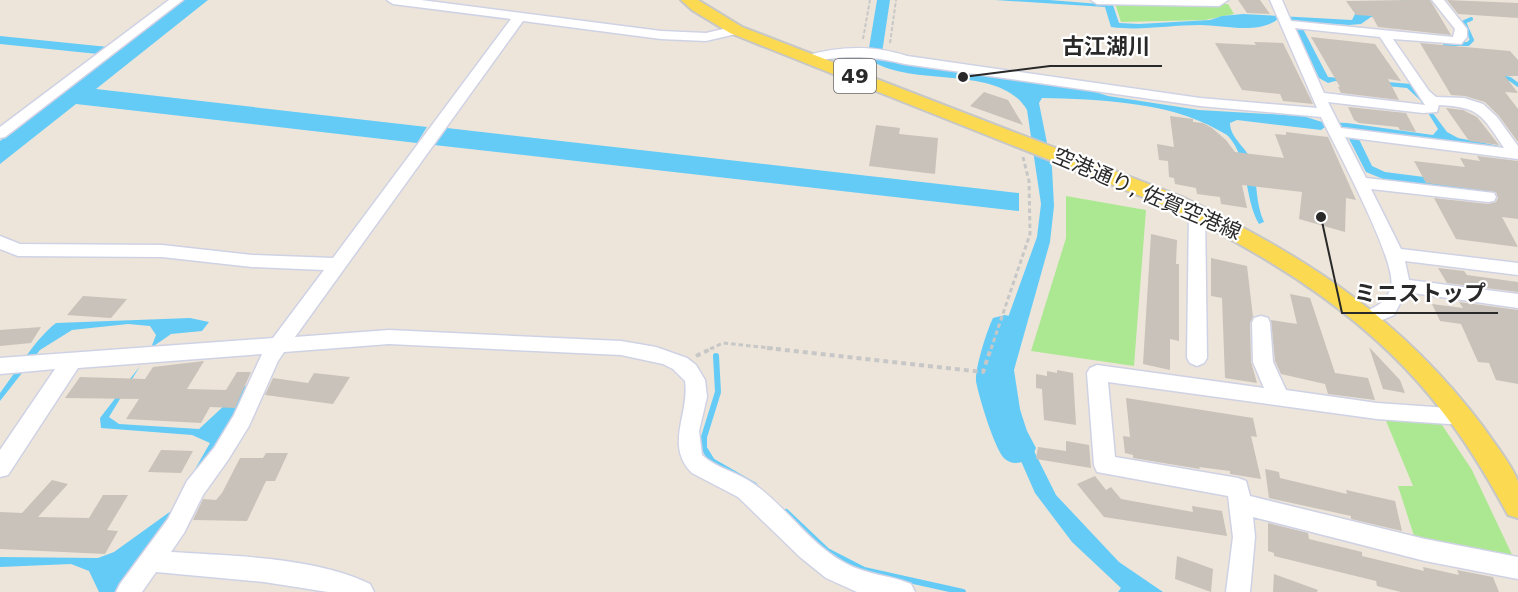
<svg xmlns="http://www.w3.org/2000/svg" width="1518" height="592" viewBox="0 0 1518 592" font-family="'DejaVu Sans','Noto Sans JP',sans-serif">
<rect width="100%" height="100%" fill="#ede5da"/>
<path fill="#ace892" d="M1115,3L1228,4L1234,14L1205,20L1121,22Z
M1066,196L1146,210L1134,366L1031,351L1066,238Z
M1384,416L1440,422L1472,470L1515,561L1415,539L1398,486H1413Z"/>
<path fill="#64cbf7" d="M184,0H208L96,89L427,127L417,143L76,104L0,164V141Z
M877,0H890L882,53L888,60L899,64L1089,90L1108,96L1199,110L1303,116L1322,122L1347,123L1433,135L1438,129L1420,100L1407,88L1335,81L1328,83L1319,78L1296,29L1298,27L1297,23L1278,19C1258,35 1223,25 1200,25C1170,25 1141,31 1111,27L1105,7L995,0H1049L1113,5L1119,23L1139,24L1210,20L1222,16L1243,14L1352,20L1355,14L1406,11L1408,6L1401,0H1407L1413,5L1410,12L1371,17L1361,24L1349,25L1302,22L1303,29L1328,77L1411,84L1447,132L1458,138L1505,147L1355,131L1372,166L1385,172L1518,189V194L1388,181L1366,172L1344,129L1325,127L1321,130L1237,120L1230,123C1230,139 1248,148 1252,163C1258,183 1255,203 1264,222L1259,224C1244,198 1249,160 1229,137C1227,134 1221,132 1218,130C1170,102 1097,99 1042,98L1039,103L1052,168L1054,206L1050,242L1014,370L1023,429L1056,495L1119,562L1163,592H1118L1121,588L1072,542L1035,493L1006,427L993,359L1037,237L1041,204L1027,110C1000,63 910,89 869,59V48Z
M0,36L108,47L98,54L0,44Z
M447,128L1019,193V211L434,145Z
M190,318L209,322L202,331L171,334L151,348L156,335L150,326L128,324L72,330L40,350L0,401V393C17,371 34,340 56,323Z
M140,366L109,417L119,424L199,429L254,378L219,447L168,525L115,592H99L89,571L71,564L0,567V557L98,558L114,552L171,511L210,443L192,435L101,428L100,418Z"/>
<g fill="none" stroke-linecap="round" stroke-linejoin="round">
<path stroke="#64cbf7" stroke-width="4" d="M1448,50L1445,44H1468L1472,40L1464,22L1471,19
M1501,77L1510,79L1518,85"/>
<path stroke="#64cbf7" stroke-width="6" d="M716,356L718,392L704,437V448L712,461L754,485
M786,512L827,551L864,570L963,592"/>
<path fill="#64cbf7" fill-rule="evenodd" d="M1005,315L1017,318L1021,327L1010,379L1027,431L1036,448L1031,459C1022,462 1013,466 1005,459C995,451 978,394 976,381C975,368 987,330 993,318Z"/>
</g>
<path fill="#c8c2ba" d="M1238,0H1260L1270,14L1247,13Z
M1408,0H1430L1451,35L1378,27L1372,16L1356,15L1346,1Z
M1447,0L1518,3V18L1458,14Z
M1311,37L1375,44L1401,81L1388,79L1399,100L1341,93L1338,87H1340Z
M1254,42L1283,43L1313,104L1283,101L1280,94L1242,90L1215,43L1256,45Z
M1420,43L1510,51L1518,60V76H1505L1518,93L1505,92L1518,109V142L1499,116L1485,102L1465,96L1451,95Z
M984,92L1008,100L1023,125L970,106Z
M1348,107L1406,113L1416,132L1400,130L1398,127L1359,123L1354,120Z
M1446,108L1463,110L1477,117L1499,145L1469,141Z
M1170,116L1193,119V122L1203,123L1212,128L1226,140L1235,152L1284,158L1275,134L1286,135V132L1328,137L1356,200L1346,198L1345,232L1299,219L1302,192L1242,185L1247,208L1221,204L1220,197L1197,194L1196,188L1175,184L1174,178L1169,177L1168,161L1159,160L1157,144L1174,147Z
M876,125L900,128L899,134L938,138L935,174L869,166Z
M1477,156L1518,161V219L1502,217L1518,247L1456,239L1434,198L1488,204L1496,202L1498,198L1496,192L1426,183L1414,161L1465,167L1460,158L1480,161Z
M1151,234L1177,240L1176,264H1179V341L1170,339V370L1143,364Z
M1211,258L1247,266L1253,317L1250,323L1251,362L1257,383L1225,378L1222,298L1211,296Z
M1438,268L1464,271L1467,275L1518,282V292L1447,283Z
M1290,294L1310,298L1335,373L1368,378L1375,400L1328,394L1325,384L1281,374L1275,361L1271,320L1297,324Z
M83,296L127,299L111,318L67,315Z
M1459,302L1518,310V384L1496,380L1489,363L1478,362L1461,324L1440,321L1432,304L1463,308Z
M41,327L31,343L0,346V330Z
M1369,347L1400,380L1405,393L1383,389Z
M204,361L187,389L226,390L237,372H251L235,408L210,407L201,423L126,419L139,399L65,398L80,377L145,379L153,367Z
M1057,370L1073,373L1076,425L1044,420L1042,389L1036,388V374L1047,376V371L1057,373Z
M314,373L350,377L333,404L265,395L273,378L308,383Z
M1126,398L1253,418L1257,437L1251,436L1261,479L1230,474V471L1199,467L1200,469L1133,458V455L1125,453L1123,436L1130,437Z
M1066,441L1089,445L1091,468L1036,459L1038,447L1066,451Z
M161,450L193,451L181,473L148,472Z
M266,453H288L275,481H266L247,521L193,520L203,499L216,500L222,493L240,458H263Z
M1265,469L1279,472L1280,478L1347,494L1346,490L1395,501L1402,531L1351,519V516L1269,498Z
M1095,476L1106,490L1111,487L1121,499L1193,512L1192,506L1222,511L1227,536L1104,517L1077,484Z
M52,480L68,484L38,517L89,518L103,495H128L107,530L118,531L105,554L0,549V512L22,513Z
M1268,523L1308,533L1309,539L1362,552V556L1424,571L1423,567L1459,575L1457,570L1493,577L1499,592H1401L1377,586L1376,581L1274,556V553L1268,551Z
M1177,556L1213,569L1211,592L1175,579Z
M1274,574L1318,590L1317,592H1273Z"/>
<g fill="none" stroke-linecap="round" stroke-linejoin="round">
<defs>
<path id="minor" d="M169,0H183L5,137L0,138V127Z
M387,0H421L661,31L706,33L736,26L742,30L740,33L706,41L661,39L523,21L295,337L389,330L621,341L656,347L687,358L696,365L705,380L707,397L699,431L702,455C717,469 738,472 754,484C787,507 809,544 845,563C866,575 890,575 911,584L915,592H857L826,578L800,557L738,497L692,473C664,445 690,414 685,381L673,369L663,364L621,355L389,344L284,352L278,361L249,426L228,460L203,495L184,533L171,552C232,556 316,557 370,584L374,592H328L264,582L156,572L142,592H116L120,584L168,519L187,481L214,448L234,415L262,354L78,368L8,475L0,477V450L55,369L0,374V358L273,338L324,270L252,267L162,257L18,256L0,249V236L20,244L162,245L252,255L333,258L511,19L393,4Z
M1091,0H1228L1219,6L1097,4Z
M1270,0H1282L1291,21L1453,37L1455,29L1432,0H1444L1467,29V37L1461,44L1393,39L1429,91L1436,97L1464,98L1483,104L1497,117L1518,146V159L1345,137L1366,178L1494,193L1496,197L1494,201L1488,202L1371,189L1401,249L1518,263V275L1405,261L1409,280L1518,294V308L1406,292L1394,315L1370,325L1363,323L1361,318C1368,305 1384,310 1391,287C1398,262 1334,145 1321,117L1200,106L905,64C871,56 844,54 810,63L803,59L805,56C840,46 873,45 907,56L1200,98L1317,108ZM1295,28L1380,37L1425,105L1324,93ZM1328,102L1423,113L1437,112L1439,105C1480,107 1482,115 1504,148L1341,128Z
M1197,206L1203,207L1205,211L1207,358L1204,363L1197,366L1190,363L1187,358L1189,211L1191,207Z
M1261,316L1268,318L1270,323L1273,362L1286,390L1377,403L1463,409L1470,411L1473,417L1470,423L1463,425L1377,419L1108,382L1115,457L1238,478L1246,481L1250,496L1425,539L1518,557V579L1425,561L1253,517L1255,537L1250,592H1226L1233,537L1228,496L1097,472L1094,465L1087,373L1090,368L1097,365L1264,388L1253,362L1252,323L1254,318Z"/>
<path id="major" d="M681,0H698L742,27L1182,197C1304,255 1402,318 1484,428C1492,440 1515,469 1518,482C1518,493 1518,507 1518,518L1508,515C1489,480 1469,446 1445,415C1374,320 1273,258 1168,207L730,33L692,10Z"/>
</defs>
<use href="#minor" stroke="#cfd2e4" stroke-width="3"/>
<use href="#major" stroke="#c7c7c7" stroke-width="4"/>
<path stroke="#c7c7c7" stroke-width="2" stroke-dasharray="4 2" stroke-linecap="butt" d="M863,39L870,0
M890,43L896,0"/>
<path stroke="#c7c7c7" stroke-width="3" stroke-dasharray="4.5 3" stroke-linecap="butt" d="M710,349L723,343L780,349
M991,349L1030,234L1029,181L1023,157"/>
<path stroke="#c7c7c7" stroke-width="4" stroke-dasharray="5 4" stroke-linecap="butt" d="M767,348L983,372L991,348
M696,356L713,348"/>
<use href="#minor" fill="#fff" fill-rule="evenodd"/>
<use href="#major" fill="#fbd950" fill-rule="evenodd"/>
</g>
<g text-anchor="middle" stroke-width="4.5" stroke-linejoin="round" paint-order="stroke">
<rect fill="#fff" stroke="#696969" stroke-width="1.5" x="834" y="59" width="42" height="34" rx="4.5"/>
<g font-size="20" font-weight="bold" fill="#292929">
<text x="855" y="83">49</text>
</g>
<g font-size="21" fill="#292929" stroke="#fff">
<text transform="translate(1147 194) rotate(23)" y="7">空港通り, 佐賀空港線</text>
</g>
</g>
<path fill="none" stroke="#292929" stroke-width="2" d="M963 77L1050 66H1162M1321 217L1342 313H1498"/>
<g fill="#292929" stroke="#fff" stroke-width="2">
<circle cx="963" cy="77" r="6"/>
<circle cx="1321" cy="217" r="6"/>
</g>
<g font-size="22" text-anchor="middle" font-weight="bold" fill="#292929" stroke="#fff" stroke-width="4.5" stroke-linejoin="round" paint-order="stroke">
<text x="1106" y="54">古江湖川</text>
<text x="1420" y="301">ミニストップ</text>
</g>
</svg>
